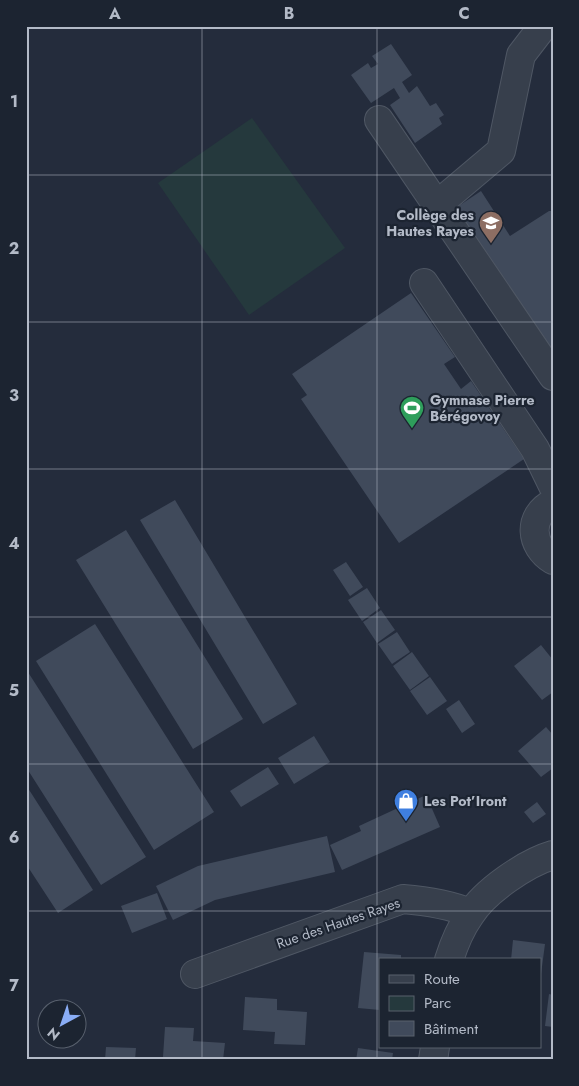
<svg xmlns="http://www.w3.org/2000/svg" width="579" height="1086" viewBox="0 0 579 1086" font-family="Jost,sans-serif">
<rect width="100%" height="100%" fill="#242c3c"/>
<path fill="#25393d" d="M252,118L345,248L249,315L158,183Z"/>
<path fill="#404a5b" d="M391,44L412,75L402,82L409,93L417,86L430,106L436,103L444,115L439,118L442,124L415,143L390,105L400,98L394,88L371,103L351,75L368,63L371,68L378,64L372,56Z
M481,191L510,236L549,211H553V348L545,347L454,209Z
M411,293L455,357L444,364L461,389L471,381L524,459L399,543L301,399L307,395L292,374Z
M175,500L297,704L263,724L140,520Z
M126,530L243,719L193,749L76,560Z
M346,562L363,587L350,596L333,570Z
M367,588L380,608L362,621L348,600Z
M381,610L395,630L377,643L363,622Z
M95,624L214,812L154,850L36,661Z
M397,632L410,652L392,664L378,644Z
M541,645L553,660V692L542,700L514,666Z
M412,652L429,676L410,690L393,666Z
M26,669L146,857L101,885L26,767Z
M430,677L447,701L427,715L410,691Z
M459,700L475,724L462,733L446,709Z
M546,727L553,735V768L541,777L518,751Z
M314,736L330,762L294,784L278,758Z
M268,767L279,784L241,807L230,791Z
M26,785L93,890L58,913L26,864Z
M426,795L440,827L342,870L330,845L361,831L359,826Z
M537,802L546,814L533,823L524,812Z
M327,836L335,872L215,900L173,920L156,886L198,866Z
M157,893L167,919L132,933L121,906Z
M513,940L545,944L541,974L540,960H511Z
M364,952L401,955V960H380V1010L358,1008Z
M549,994L553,995V1027L545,1026Z
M245,997L277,999V1010L307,1012L305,1045L274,1044L275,1032L243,1030Z
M165,1027L194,1028L193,1041L225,1043L223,1060H192V1058L163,1057Z
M106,1047L136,1048L135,1060H105Z
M358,1048L393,1053L392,1060H356Z"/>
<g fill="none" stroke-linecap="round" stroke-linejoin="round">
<defs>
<path id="minor" d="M379,120L553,376
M437,205L501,151L521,55L541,29V26
M424,283L535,449L553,486
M553,503C527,516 530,546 553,560
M449,960C454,944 460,929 470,915C485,891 526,863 553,855
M195,974L403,899C427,901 448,904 470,913
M433,1060L435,1047"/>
</defs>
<use href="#minor" stroke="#4f5764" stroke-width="30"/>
<use href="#minor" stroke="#373f4c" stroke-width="28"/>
</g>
<path fill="none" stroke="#b3bac7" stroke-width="1" stroke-opacity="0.55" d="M202,26V1060M377,26V1060M26,175H553M26,322H553M26,469H553M26,617H553M26,764H553M26,911H553"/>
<defs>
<symbol id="school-pin" viewBox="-11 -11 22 30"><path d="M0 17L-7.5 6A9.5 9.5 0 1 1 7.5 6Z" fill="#8d6e63" stroke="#1c2431"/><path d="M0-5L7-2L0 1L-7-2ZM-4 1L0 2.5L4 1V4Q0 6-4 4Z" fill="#fff"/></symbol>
<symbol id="stadium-pin" viewBox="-11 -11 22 30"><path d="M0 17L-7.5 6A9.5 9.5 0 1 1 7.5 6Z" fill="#2e9e5b" stroke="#1c2431"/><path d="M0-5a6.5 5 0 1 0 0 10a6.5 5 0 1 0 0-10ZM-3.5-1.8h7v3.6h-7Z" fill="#fff"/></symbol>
<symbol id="shop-pin" viewBox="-11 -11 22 30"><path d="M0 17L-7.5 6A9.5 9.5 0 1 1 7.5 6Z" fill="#3f7fe0" stroke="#1c2431"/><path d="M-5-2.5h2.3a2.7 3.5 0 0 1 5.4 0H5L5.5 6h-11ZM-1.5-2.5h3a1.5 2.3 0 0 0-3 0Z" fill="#fff"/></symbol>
</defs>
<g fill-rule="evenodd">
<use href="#school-pin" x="477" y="209" width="28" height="38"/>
<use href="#stadium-pin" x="398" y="394" width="28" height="38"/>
<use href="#shop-pin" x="392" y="787" width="28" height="38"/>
</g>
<g text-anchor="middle" stroke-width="4.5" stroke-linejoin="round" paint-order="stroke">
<g font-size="14" font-weight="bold" fill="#b3bac7" stroke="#1c2431" text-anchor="start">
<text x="474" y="220" text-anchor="end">Collège des<tspan x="474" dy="16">Hautes Rayes</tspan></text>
<text x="430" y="405">Gymnase Pierre<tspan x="430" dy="16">Bérégovoy</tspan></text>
<text x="424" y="806">Les Pot’Iront</text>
</g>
<g font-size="14" fill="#b3bac7" stroke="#1c2431">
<text transform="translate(338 923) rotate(-19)" y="5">Rue des Hautes Rayes</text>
</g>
</g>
<rect width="579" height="1086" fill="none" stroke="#1c2431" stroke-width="55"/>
<rect x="379" y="958" width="162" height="90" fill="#1c2431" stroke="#58606d"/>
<rect x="389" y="975" width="25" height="8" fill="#373f4c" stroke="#58606d"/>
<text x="424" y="984" font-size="15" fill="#b3bac7">Route</text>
<rect x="389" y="996" width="25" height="15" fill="#25393d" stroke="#58606d"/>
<text x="424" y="1008" font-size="15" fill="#b3bac7">Parc</text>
<rect x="389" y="1021" width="25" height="15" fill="#404a5b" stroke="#58606d"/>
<text x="424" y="1034" font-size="15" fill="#b3bac7">Bâtiment</text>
<g transform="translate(62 1024) rotate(220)"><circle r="24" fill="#1c2431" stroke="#58606d"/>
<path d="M0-4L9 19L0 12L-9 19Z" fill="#8aadf5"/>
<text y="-8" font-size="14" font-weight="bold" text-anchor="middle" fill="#b3bac7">N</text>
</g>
<rect x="28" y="28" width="524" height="1030" fill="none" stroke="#b3bac7" stroke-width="2"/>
<g font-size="16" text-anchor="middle" font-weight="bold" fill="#b3bac7">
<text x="115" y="19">A</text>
<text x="289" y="19">B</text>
<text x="464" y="19">C</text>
<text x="14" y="107">1</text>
<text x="14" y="254">2</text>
<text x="14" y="401">3</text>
<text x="14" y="549">4</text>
<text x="14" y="696">5</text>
<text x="14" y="843">6</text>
<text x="14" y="991">7</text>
</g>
</svg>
